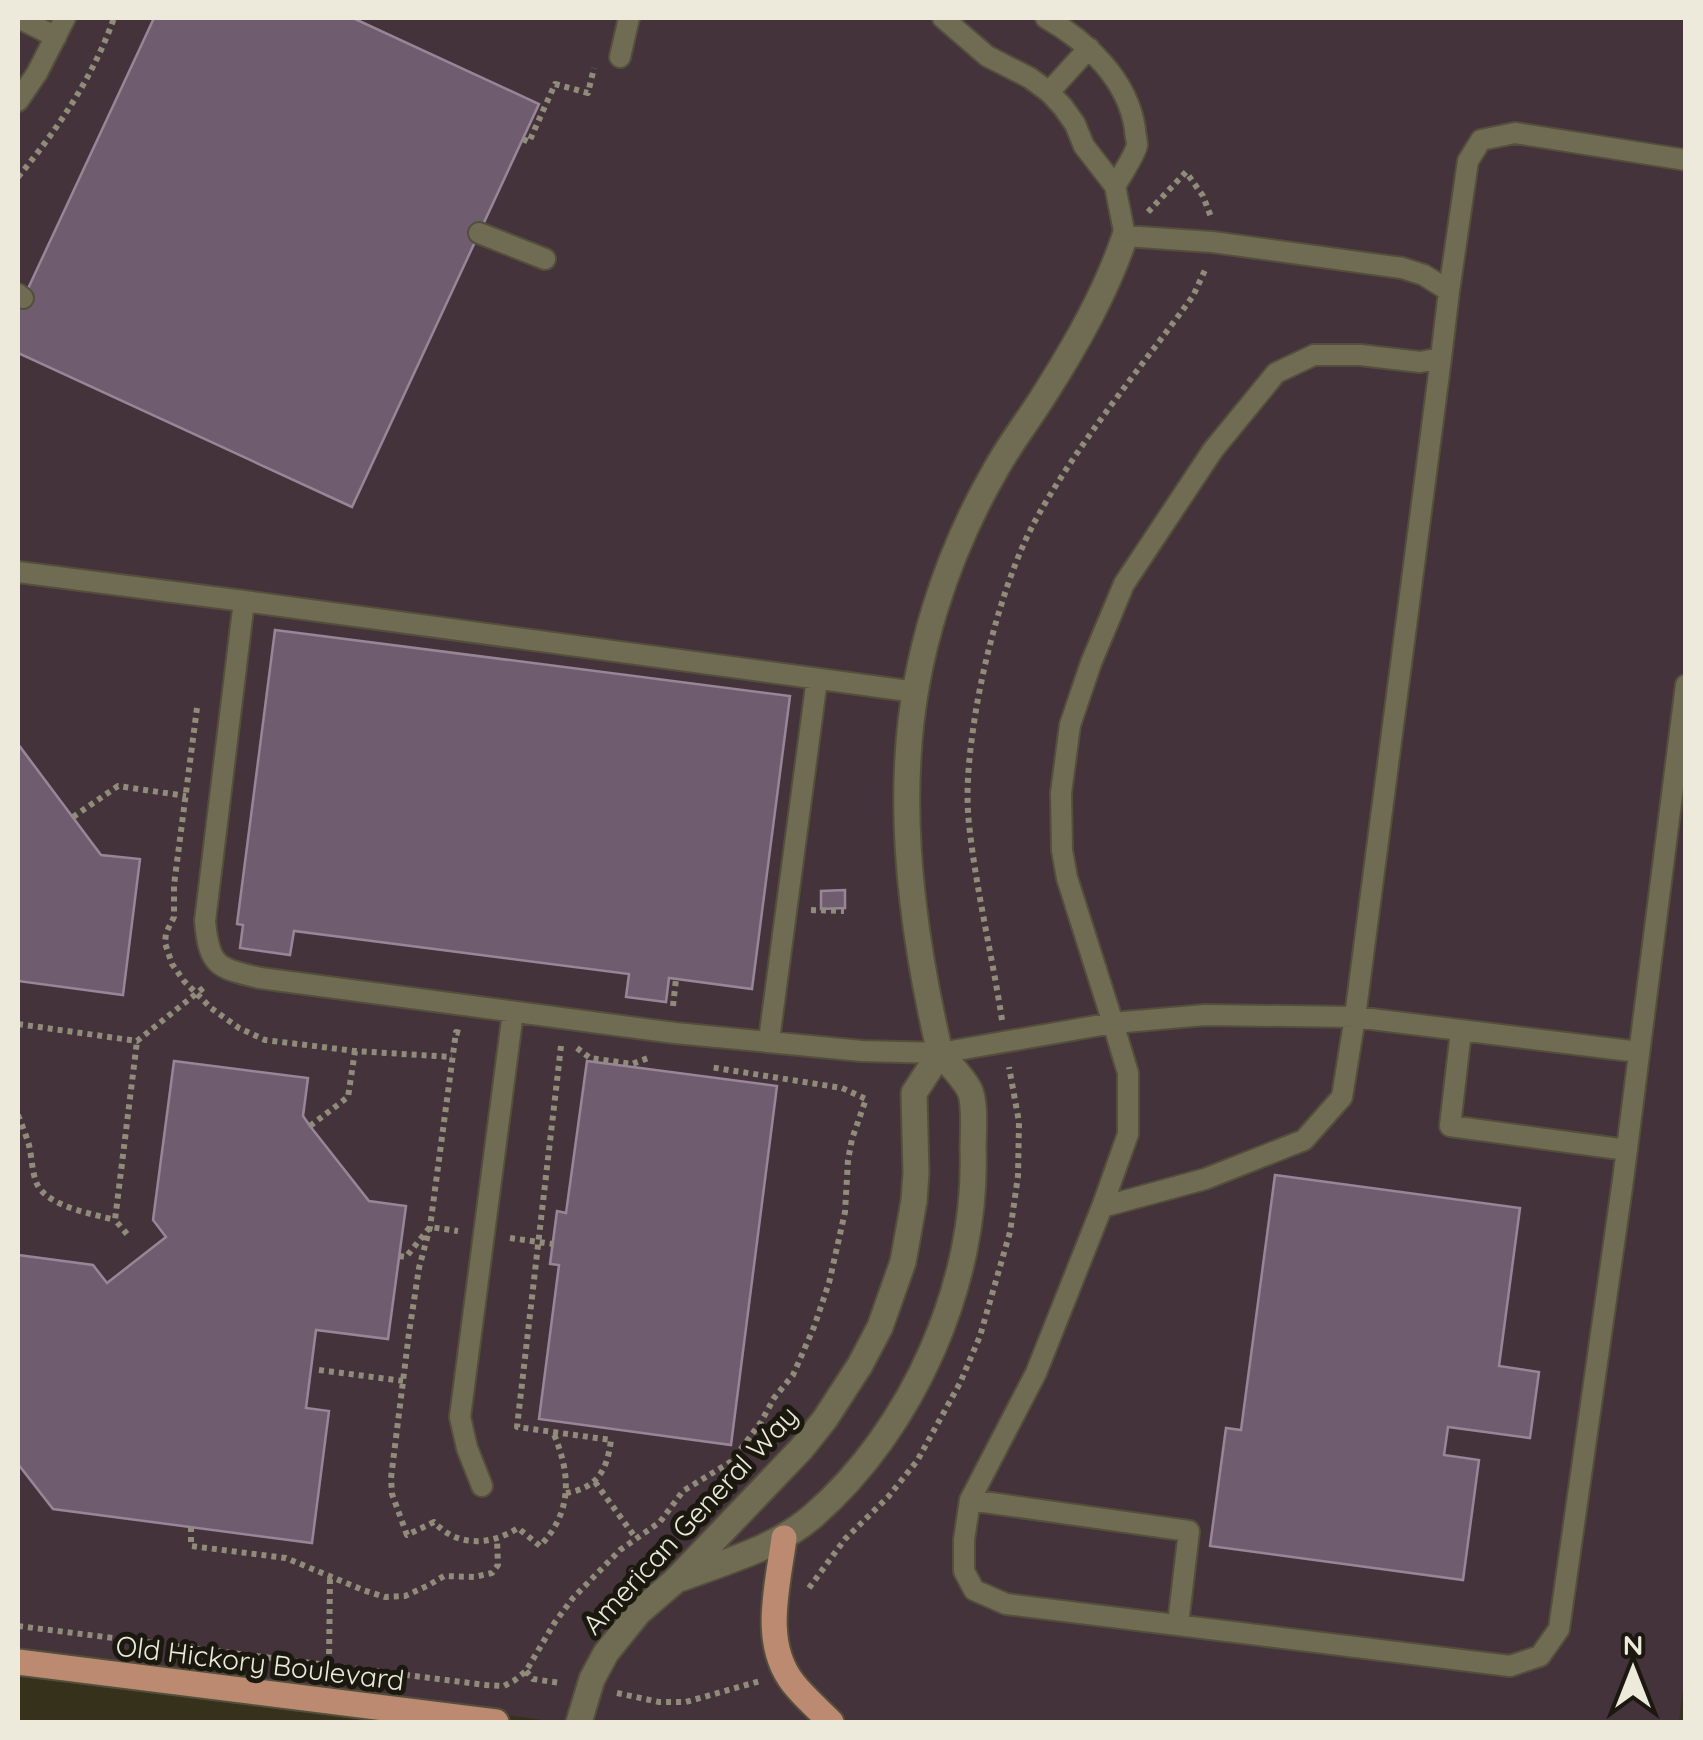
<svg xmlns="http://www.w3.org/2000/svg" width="1703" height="1740" viewBox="0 0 1703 1740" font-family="Quicksand,sans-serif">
<rect width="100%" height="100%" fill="#36311b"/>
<path fill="#45333b" d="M18,18H1685L1686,1664L1679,1722H558L18,1648Z"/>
<path fill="#6f5d6f" stroke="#998598" stroke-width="2.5" d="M154,18H353L539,104L352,507L18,353V310Z
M275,630L790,696L752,989L669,978L666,1002L626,997L629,974L294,931L290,955L240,948L243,925L237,924Z
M18,744L101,855L140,859L123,995L18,981Z
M845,890V908L821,909V891Z
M174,1061L308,1078L303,1116L310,1126L369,1201L406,1206L388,1339L316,1330L306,1408L329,1411L312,1543L53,1509L18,1464V1255L93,1265L107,1283L166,1237L153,1220Z
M587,1061L777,1086L731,1445L539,1419L559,1265L550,1264L557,1211L566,1213Z
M1275,1175L1520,1208L1499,1366L1539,1372L1530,1438L1448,1427L1444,1455L1479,1460L1463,1580L1210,1546L1226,1428L1241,1430Z"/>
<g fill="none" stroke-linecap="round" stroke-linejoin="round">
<defs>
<path id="service" d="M19,18L56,37
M1046,18C1087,41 1128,80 1135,129C1135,135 1137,140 1137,145C1135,155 1121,176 1115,186
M620,57L629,18
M1049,92L1089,48
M18,101L37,73L65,18
M479,233L545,259
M1449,291L1468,161L1481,140L1515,133L1686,160
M18,294L23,298
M1441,358L1355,1017L1205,1015L1113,1023L1128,1073V1134L1102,1207L1036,1373L970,1500L964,1540V1571L974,1590L1006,1604L1510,1666L1540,1656L1559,1629L1623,1180L1686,685
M18,572L244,601
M916,692L244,601L205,921C209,967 218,968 260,978L675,1033L862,1051L940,1053L1113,1023L1067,878L1062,850L1061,793L1070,725L1091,663L1124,584L1213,450L1276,373L1314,355H1360L1420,362L1441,358L1449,291L1424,275L1402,268L1212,242L1125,236L1115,186L1084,146L1075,124L1063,107L1049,92L1030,78L987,56L943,18
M1461,1031L1450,1126L1627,1150
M769,1040L817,679
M1102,1207L1205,1179L1304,1140L1342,1097L1355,1017L1639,1052
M482,1486L467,1448L460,1417L513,1012
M970,1500L1189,1531L1178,1624"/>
<path id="minor" d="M682,1578C727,1561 776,1548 813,1516C913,1429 978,1282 973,1149C973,1134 976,1102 969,1089C962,1076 949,1064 940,1053
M579,1722L592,1679L606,1653L639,1612L675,1581L802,1448L825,1419L860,1365L880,1327L903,1262L914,1201L916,1173L914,1093L940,1053C918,959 902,855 908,758C913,658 946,555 996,469C1011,442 1030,418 1046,392C1077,343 1106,292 1125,236"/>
<path id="primary" d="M784,1538C778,1585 761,1642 793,1683C804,1697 819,1710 831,1722
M18,1662L496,1722"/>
</defs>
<use href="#service" stroke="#544f3c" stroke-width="24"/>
<use href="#minor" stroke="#544f3c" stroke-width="29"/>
<use href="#primary" stroke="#544f3c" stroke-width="29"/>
<path stroke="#908c7a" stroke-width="6" stroke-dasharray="5 5" stroke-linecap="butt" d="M523,139L529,142L555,84L588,93L594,68
M18,177C58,129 93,77 114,18
M1148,212L1186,172L1203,196L1211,217
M197,708L174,885V917L166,933L165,943L172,964L184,981L211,1008L239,1028L265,1040L355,1051L452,1057
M73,817L118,786L186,796
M811,910L844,911
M673,1006L676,979
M1002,1020C992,954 976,890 969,824C965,786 970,748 976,710C986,651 1007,573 1035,521C1079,441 1140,369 1193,296L1206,268
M18,1024L137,1041L207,985
M460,1033L456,1032L430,1227L419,1268L409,1333L391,1478L392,1494L407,1535L434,1522C457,1547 490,1546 518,1528L540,1546C573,1511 571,1474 553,1432
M561,1046L517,1427L611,1440C607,1471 597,1488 566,1493
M577,1048L590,1058L632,1064L648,1058
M18,1115C22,1125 26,1135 29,1145C32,1158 32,1173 37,1184C48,1207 93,1214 115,1220
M310,1126L348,1097L355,1051
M127,1234L115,1220L137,1041
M510,1238L553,1244
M399,1256L406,1257L430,1227L458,1231
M319,1370L403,1381
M595,1482L635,1537
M191,1527V1546L286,1558L363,1590L385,1597L405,1596L429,1585L444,1576L474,1577L492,1573L498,1565L497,1539
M809,1588L845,1539L888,1497L917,1461L960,1383L980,1336L1010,1232L1018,1176L1019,1122L1009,1067
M18,1626L486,1685L504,1686L515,1680L526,1671L555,1622L573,1598L620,1550L660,1522L683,1491L732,1461L761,1422L774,1398L793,1375L814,1327L829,1283L845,1212L848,1160L852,1139L866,1099L842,1088L710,1067
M329,1664L330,1576
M526,1671L533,1679L560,1683
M617,1693L659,1702H686L760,1681"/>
<use href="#service" stroke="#706b53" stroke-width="20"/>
<use href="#minor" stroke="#706b53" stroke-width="25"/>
<use href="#primary" stroke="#bb8a70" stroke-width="25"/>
</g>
<g text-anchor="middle" stroke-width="10" stroke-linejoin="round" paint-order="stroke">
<g font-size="28" fill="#edeadc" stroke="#1b190f">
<text transform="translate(690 1520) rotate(-47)" y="10">American General Way</text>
<text transform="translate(260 1663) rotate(7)" y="10">Old Hickory Boulevard</text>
</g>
</g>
<rect width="1703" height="1740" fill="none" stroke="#edeadc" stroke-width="40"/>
<g transform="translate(1633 1670)" stroke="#1b190f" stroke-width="8" paint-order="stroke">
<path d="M0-8L18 38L0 25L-18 38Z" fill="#edeadc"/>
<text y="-15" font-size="28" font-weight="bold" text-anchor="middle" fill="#edeadc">N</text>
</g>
</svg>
